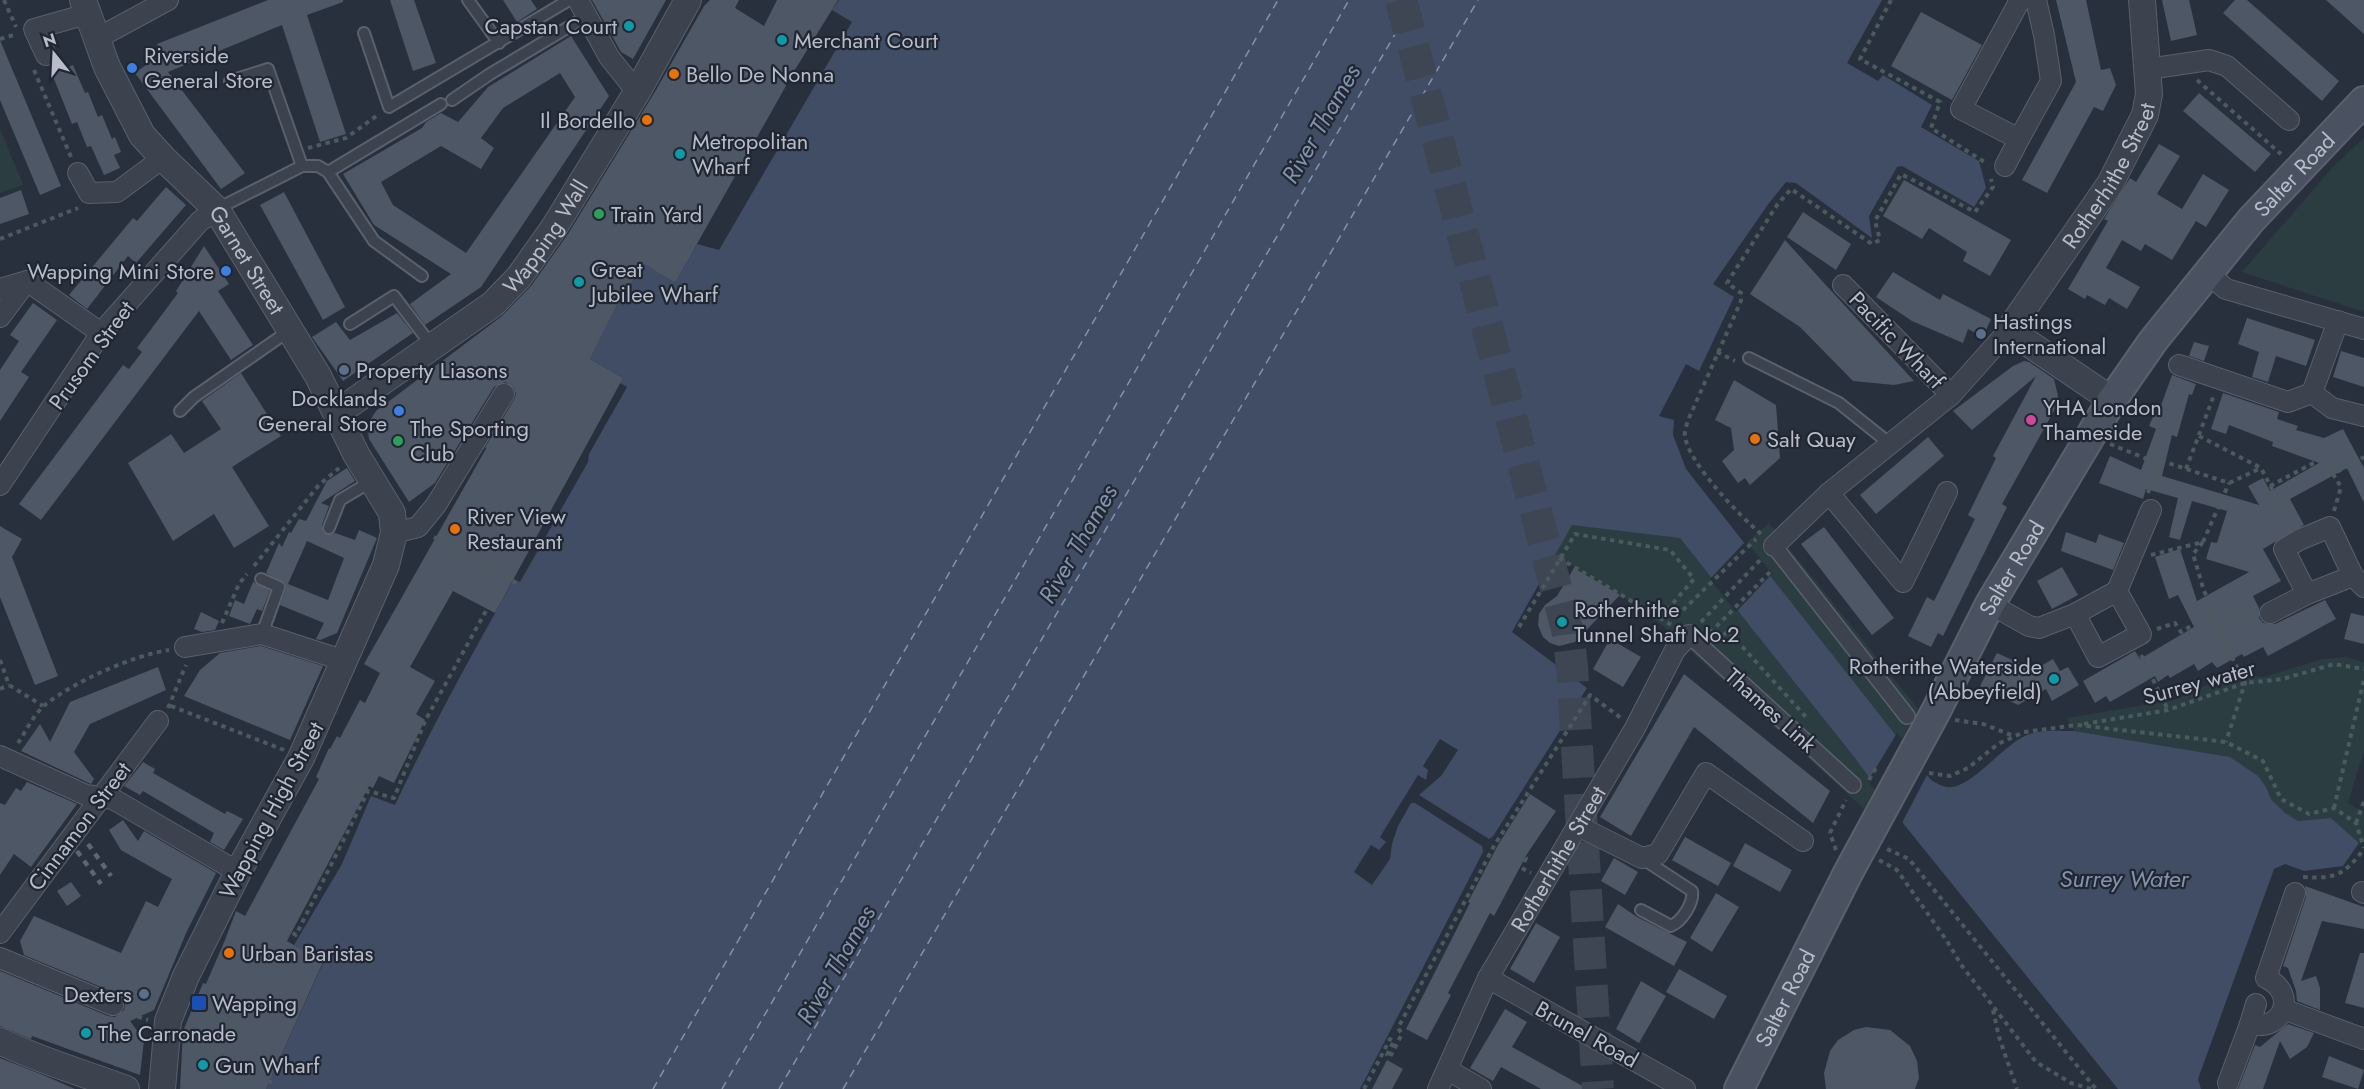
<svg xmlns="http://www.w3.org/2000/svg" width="2364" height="1089" viewBox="0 0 2364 1089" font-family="Jost,sans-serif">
<rect width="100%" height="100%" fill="#28303e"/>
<path fill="#2b3d40" d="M0,128L23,185L0,193Z
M2364,138V312L2242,272L2332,168Z
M1662,453L1745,544L1769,523L1918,709L1864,809L1665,628L1633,603L1564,561L1553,559L1571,525Z
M2346,657L2364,662V751L2348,803L2364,812V839L2359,843L2331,818L2298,821L2285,813L2271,799L2266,787L2230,757L2074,731L2067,718L2174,700L2231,674L2264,677L2323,659Z"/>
<path fill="#404d65" d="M839,0H1882L1847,63L1878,81L1883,75L1932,105L1921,127L1979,161L1986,188L1974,207L1902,166L1897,167L1869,216L1872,238L1796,183L1786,182L1769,203L1713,284L1734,297L1699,371L1686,364L1659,416L1674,420L1673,435L1686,469L1931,780C1938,784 1944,788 1953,787C1977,782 2003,745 2027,735C2041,729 2059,731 2074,731L2230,757L2258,776L2266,787L2271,799L2285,813L2298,821L2331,818L2359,843L2343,866L2304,871L2285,864L2274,869L2198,1079L2201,1089H2118L1906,827L1855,758L1680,538L1572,525L1512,632L1587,688L1483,852L1360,1089H266L323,963L294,945L342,864L371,796L395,805C431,728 472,654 514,579L520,582L588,462L589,454L627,387L620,383L623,378L590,359L619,301L644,264L675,283L697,244L719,250L852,22L832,10Z"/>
<path fill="#28303e" d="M1746,541L1772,574L1736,612L1710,579Z
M1897,733L1928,773L1901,825L1868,781Z
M1440,739L1458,750L1441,776L1419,795L1489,839L1493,836L1483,852L1482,846L1415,803H1411L1398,826L1392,844L1390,859L1372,885L1354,872L1371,845L1379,850L1386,842L1380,837L1418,775L1426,780L1428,770L1423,766Z"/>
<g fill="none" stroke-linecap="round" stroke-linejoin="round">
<path stroke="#8392ad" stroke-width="1.5" stroke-dasharray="8 6" stroke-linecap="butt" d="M653,1089L1278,0
M722,1089L1349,0
M779,1089L1415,0
M843,1089L1478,0"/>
</g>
<path fill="#4e5766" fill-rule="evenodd" d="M268,0H343V2L307,15L346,134L320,142L282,25L168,72L245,173L221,189L135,73L161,54L157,44Z
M390,0H414L436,63L413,71Z
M503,0H531L537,9L517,22Z
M592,0H666L633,59L621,52Z
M710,0H739L735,8L764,26L777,0H838L796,68L675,283L644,264L619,301L590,359L623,378L495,613L453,591L410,667L435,681L416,714L425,720L394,783L379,776L373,788L369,786L287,941L323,962L266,1089H180L183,1031L203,983L206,984L225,940L236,911L245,916L319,779L316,777L329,748L330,749L337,736L340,738L360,700L365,703L380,673L364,664L487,447L484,449L514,400L516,394L514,388L505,382L494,387L435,483L409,502L369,439L367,425L376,411L502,316L531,286L568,234L656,90L704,6Z
M2056,0H2086L2101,70L2110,68L2116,85L2103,111L2094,107L2047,193L2022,180L2076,82Z
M2162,0H2189L2197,35L2171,41Z
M2235,0H2247L2339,81L2322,101L2223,13Z
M2326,0H2364V34Z
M1921,12L1982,45L1952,100L1891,66Z
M571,36L609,96L481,287L425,325L410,304L451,274L374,225L343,174L422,128L426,122L441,113L458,122L488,87ZM560,73L575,97L466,253L393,205L381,182L441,146L481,169L494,148L481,138L503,108Z
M0,40L61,186L40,195L0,100Z
M73,65L85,93L88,92L98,117L102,115L112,139L115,137L121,152L114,155L120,168L104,175L91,146L87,147L77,122L72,124L52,74Z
M2199,93L2271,154L2255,172L2183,111Z
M2159,144L2180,156L2157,194L2182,209L2203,174L2229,190L2206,227L2196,221L2172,260L2145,244L2141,251L2122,240L2106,268L2140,287L2127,309L2109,298L2105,305L2087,295L2085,299L2068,289L2108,221L2104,219L2130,178L2136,182Z
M1904,180L2011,240L1990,276L1963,261L1967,252L1929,228L1922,239L1883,216Z
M166,187L186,205L136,263L128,256L87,309L69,295L133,218L137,221Z
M21,190L29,214L0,224V198Z
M284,192L345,307L323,320L260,205Z
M1803,212L1851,244L1836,270L1787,237Z
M1785,240L1824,283L1914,381L1894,385L1853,381L1800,327L1750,294Z
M204,246L229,284L218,291L253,345L231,360L199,311L41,520L19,504L123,365L129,369L142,352L137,348L178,293L176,291Z
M1893,272L1940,300L1943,294L1991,319L1983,337L1968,329L1963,343L1912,321L1876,297Z
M33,303L57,320L21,372L29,377L0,421V370L19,341L10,335Z
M397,313L413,333L343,381L312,337L336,322L350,340Z
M2247,318L2315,340L2306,366L2276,356L2268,382L2252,377L2259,352L2238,344Z
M2194,342L2209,346L2204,361L2189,356Z
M2341,351L2364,358V387L2333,377Z
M2024,361L2029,362L2054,379L2058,396L2055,409L2002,504L2007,507L1943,636L1938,633L1931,647L1908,636L1927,597L1934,601L1975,519L1968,515L1996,458L1993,456L2036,376L1972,430L1953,411L2013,366Z
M241,373L281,436L232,467L269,526L234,548L214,514L173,541L128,463L171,434L184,453L221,429L202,401Z
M2172,375L2196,384L2192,395L2189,394L2177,437L2172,435L2162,476L2259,505L2248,486L2263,478L2270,491L2319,463L2272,446L2273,442L2229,425L2226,434L2211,429L2223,393L2279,412L2277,419L2298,426L2296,430L2324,438L2343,429L2364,468V503L2347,468L2290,499L2304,525L2263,549L2281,581L2253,596L2259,608V618L2263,623L2275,624L2325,600L2336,619L2268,656L2263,647L2244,657L2242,654L2217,668L2212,662L2198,671L2194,664L2170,678L2168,675L2158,682L2155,676L2110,702L2106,696L2095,703L2083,681L2135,651L2140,659L2194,627L2178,595L2169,599L2155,557L2180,549L2197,601L2249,572L2206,559L2211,542L2217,543L2227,511L2192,501L2180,540L2169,537L2178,498L2146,489L2143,499L2099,483L2110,456L2141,470L2156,429L2149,426L2156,410L2159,411Z
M1734,380L1776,405L1780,458L1750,485L1745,478L1738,483L1722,461L1734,450L1731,428L1715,420Z
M1928,437L1944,456L1876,514L1860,495Z
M347,468L355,481L321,503L329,506L322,525L323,532L330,535L335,533L355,540L359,530L377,538L337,633L320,640L316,639L324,623L280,605L286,589L285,583L266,573L279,543L282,547L289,532L291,533L299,519L306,521L327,481ZM307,541L344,558L328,600L288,584Z
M0,526L22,539L12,557L58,676L35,685L0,597Z
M1824,527L1894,618L1872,635L1801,544Z
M2066,532L2096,543L2099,534L2124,543L2113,570L2061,551Z
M2062,567L2078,595L2052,609L2037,581Z
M1574,568L1620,595L1575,642L1559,646L1550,643L1543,637L1538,625L1539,614L1545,605L1557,596Z
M253,582L270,591L262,611L257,609L250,624L229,616L235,600L244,604Z
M201,612L219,621L215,630L202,632L194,629Z
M2351,613L2364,616V644L2344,639Z
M1610,639L1641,657L1623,687L1593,669Z
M261,646L323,666L290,740L184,696L200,670L220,653Z
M1997,653L2034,670L2053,659L2060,671L2068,667L2079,685L2052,701L2046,689L2018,705L1980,686Z
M158,667L166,690L90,724L74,752L94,779L91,784L21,751L40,724L50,742L70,702Z
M1684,674L1830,791L1813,823L1694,727L1631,836L1600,817Z
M143,762L155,769L153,773L225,814L227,811L243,819L224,850L210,842L214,833L143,791L140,795L124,786Z
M27,782L77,804L31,867L14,854L0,875V803L5,805L16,788L21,791Z
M1530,794L1556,811L1527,854L1494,916L1490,913L1448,993L1451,995L1427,1040L1406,1029L1470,903L1468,902L1498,845Z
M123,820L138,841L144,831L216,873L187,931L154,1010L130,1021L144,1040L140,1075L32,1036L31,1039L0,1026V971L108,1016L115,1017L124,1010L125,1003L118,994L24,955L20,941L34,916L121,953L146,901L158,907L172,879L121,850L109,830Z
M1685,837L1731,863L1718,886L1672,860Z
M1745,843L1792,870L1780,892L1733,866Z
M1614,858L1638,872L1625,895L1601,881Z
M71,882L81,896L67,906L57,891Z
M2305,886L2364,907V929L2322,921L2301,981L2316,976L2320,988V1010L2297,1001L2296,991L2288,968L2283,966L2306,897Z
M1716,893L1739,907L1712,952L1690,938Z
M1618,904L1637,917L1687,942L1674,966L1605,927Z
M1536,923L1560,937L1534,983L1510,969Z
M2360,953H2364V1008L2345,1003Z
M1679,969L1727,996L1714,1019L1666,992Z
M1641,981L1666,996L1639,1043L1616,1029Z
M1505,1009L1527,1022L1512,1047L1588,1089H1541L1501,1067L1493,1081L1470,1068Z
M2288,1024L2314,1033L2307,1047L2290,1059L2280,1041L2263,1089H2238L2255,1045L2260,1047Z
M1866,1027L1890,1030L1910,1046L1917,1061L1919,1078L1915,1089H1826L1824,1073L1830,1051L1838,1040L1854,1030Z
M2329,1056L2364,1070L2358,1089L2322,1077Z
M0,1058L43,1075L75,1089H0Z
M1387,1060L1403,1069L1392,1089H1372Z"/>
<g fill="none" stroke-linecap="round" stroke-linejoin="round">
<path stroke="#3e4553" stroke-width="32" stroke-dasharray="32 16" stroke-linecap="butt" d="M1401,0L1568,633L1572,666L1598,1089"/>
<defs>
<path id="service" d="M468,0L499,43
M364,33L389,107L569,0
M230,81L268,69L302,166
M452,100L490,74L587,16
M328,172L374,241L422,276
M217,209L302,166H318L328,172L441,104
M350,324L394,296L432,346
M1749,358L1839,403L1889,443
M180,411L194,397L290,330
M329,528L340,500L372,481
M261,579L279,587L262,634
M1641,910L1671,926C1682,921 1694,903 1692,891L1643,859"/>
<path id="pedestrian" d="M1774,546L1907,716
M1689,635L1853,785"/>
<g id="minor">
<path d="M578,0L609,57L637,92"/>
<path d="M2020,0L1961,109L2019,139L2051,81L2044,35L2036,0"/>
<path d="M96,39L168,0"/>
<path d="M46,55L34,29L87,14"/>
<path d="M2148,69L2209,60L2227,66L2289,120"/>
<path d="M2005,166L2019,139"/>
<path d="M78,173L89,193L117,192L163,158"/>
<path d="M2207,273L2226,289L2364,329"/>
<path d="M1843,285L1951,395"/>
<path d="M0,289L27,281"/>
<path d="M0,317L27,281L101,333"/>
<path d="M2179,365L2288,402L2312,393L2332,408L2364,416"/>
<path d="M2312,393L2338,321"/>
<path d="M0,485L101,333L200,221L217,210"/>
<path d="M1829,493L1903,582L1947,492"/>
<path d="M394,533L418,527L436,505L504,394"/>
<path d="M1774,546L1829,493L1951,395L2009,330"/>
<path d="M2353,576L2307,594L2284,549L2299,540L2330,527L2353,576L2364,587"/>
<path d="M1990,604L2029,626L2039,628L2075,614L2117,591L2151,510"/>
<path d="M2270,613L2307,594"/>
<path d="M2075,614L2098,657L2141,634L2117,591"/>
<path d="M185,647L262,634L345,661"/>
<path d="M0,756L86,795L113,799L238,872"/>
<path d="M1578,826L1642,858L1658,854L1706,773L1803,841"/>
<path d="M2362,892L2364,893"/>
<path d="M0,933L158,721"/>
<path d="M0,958L113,1005"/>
<path d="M1488,978L1685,1089"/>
<path d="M2283,1009L2364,1039"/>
<path d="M2250,1024L2256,1004"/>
<path d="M1448,1070L1481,1089"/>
<path d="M2228,1083L2250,1024C2284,1032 2298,993 2266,978L2295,893"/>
<path id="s1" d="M1438,1089L1488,978L1635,728L1675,650L1689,635"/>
</g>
<g id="tertiary">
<path id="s2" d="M83,0L107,67L142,135L163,158L217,210L318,376L356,454L392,513L394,533L386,565L301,758L238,872L186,976L168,1021L162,1089"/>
<path id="s3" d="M2112,400L2009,330L2110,184L2145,115L2149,94L2142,0"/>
<path id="s4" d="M337,413L493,304L519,277L555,226L637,92L688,0"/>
<path d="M0,1041C40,1061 84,1073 126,1089"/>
</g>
<g id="secondary">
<path id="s5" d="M1739,1089L1849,871L1935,713L1990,604L2112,400L2153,341L2251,220L2364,101"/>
</g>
</defs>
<use href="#service" stroke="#5a606c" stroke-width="14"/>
<use href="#pedestrian" stroke="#5a606c" stroke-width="18"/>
<use href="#minor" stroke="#5a606c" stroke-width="22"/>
<use href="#tertiary" stroke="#5a606c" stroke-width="28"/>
<use href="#secondary" stroke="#5a606c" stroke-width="32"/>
<path stroke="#4a5a5e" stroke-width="4" stroke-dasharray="4.5 4.5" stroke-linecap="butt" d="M4,0L16,27
M1891,0L1860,59L1940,102L1931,128L1986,163
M0,39L17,34
M34,70L71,157
M2197,80L2281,154
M308,148L346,138L379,114
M0,239L78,208
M1717,352L1735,361
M2199,436L2261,468L2286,516
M2110,444L2147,459L2159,460L2229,483L2261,468
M2186,469L2214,395
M2270,486L2323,458L2333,474
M2148,493L2159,460
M2334,511L2341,487L2333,474L2364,457
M1761,534C1741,517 1688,463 1685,436C1684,431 1687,424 1689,418L1741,301V293L1727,283L1777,205L1791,189L1872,244L1880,240L1875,221L1901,174L1975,212L1993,187L1991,179
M434,537L517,584
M2203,542L2229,483
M2151,555L2203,542L2193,554L2204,591L2214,612L2215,624L2245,683L2226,742
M1559,558L1675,627
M254,566L318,486L339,468
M1683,610L1756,539
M1701,622L1762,558
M222,623L239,584L247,574
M1519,627L1575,534L1670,550L1694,579L1660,618
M2217,628L2253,608
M2157,629L2175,623L2181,632L2214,612
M1710,633L1772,570
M1717,641L1728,631L1806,717
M2141,655L2168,710
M0,660L9,685L43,706
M0,689L9,685
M171,706L284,750
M168,708L186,665
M1955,720L1983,724L2014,736
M2084,724L2168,710L2245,683L2283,679L2334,664L2364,669
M18,743C26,731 34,714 45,705C73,682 134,655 169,650
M1929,773L1950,776L1968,768L1998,744L2024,732L2077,725L2226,742L2263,761L2281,799L2309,814L2334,808L2356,823L2364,848
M1869,780L1877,766
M358,791H368
M2334,808L2364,679
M2356,823L2364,801
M1887,849L1909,859L2096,1089
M1836,850L1830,833L1846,800
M1517,859L1524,863L1526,858L1520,854
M1879,860L1897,870L1947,941L1962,966L2036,1062L2071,1083L2091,1089
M1514,864L1531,873
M2303,877C2336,879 2344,875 2364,849
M285,928L296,935L368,791L394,798L425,721L487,609
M195,1005L210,1014L220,1024
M1993,1010L1999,1037L2017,1089
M129,1014L148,1020
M219,1023L227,1016L238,1028L232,1034L231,1032L236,1028L230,1021L225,1026L228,1030
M213,1035L218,1039L235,1023
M186,1043L275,1084
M1364,1089L1390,1039L1394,1041L1387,1055L1390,1057L1402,1034L1398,1028L1494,846L1590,695L1621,718"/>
<use href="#service" stroke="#3c424e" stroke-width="10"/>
<use href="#pedestrian" stroke="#3c424e" stroke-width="15"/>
<use href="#minor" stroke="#3c424e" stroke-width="20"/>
<use href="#tertiary" stroke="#3c424e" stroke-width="26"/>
<use href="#secondary" stroke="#4a5160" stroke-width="28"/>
<path stroke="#5e6674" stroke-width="4.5" stroke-dasharray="6 6" stroke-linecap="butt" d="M88,844L111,876
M77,851L101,884"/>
</g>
<g fill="#0f9aa8" stroke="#202733" stroke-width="2">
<circle cx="629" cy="26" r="6"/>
<circle cx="782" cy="40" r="6"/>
<circle cx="680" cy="154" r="6"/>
<circle cx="579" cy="282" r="6"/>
<circle cx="1562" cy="622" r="6"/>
<circle cx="2054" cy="679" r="6"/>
<circle cx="86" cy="1033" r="6"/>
<circle cx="203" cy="1065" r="6"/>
</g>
<g fill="#3f7fe0" stroke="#202733" stroke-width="2">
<circle cx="132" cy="68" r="6"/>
<circle cx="226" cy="271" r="6"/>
<circle cx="399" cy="411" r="6"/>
</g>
<g fill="#e8710a" stroke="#202733" stroke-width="2">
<circle cx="674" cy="74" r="6"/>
<circle cx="647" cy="120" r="6"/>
<circle cx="1755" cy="439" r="6"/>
<circle cx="455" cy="529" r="6"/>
<circle cx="229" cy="953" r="6"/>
</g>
<g fill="#2e9e5b" stroke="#202733" stroke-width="2">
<circle cx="599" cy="214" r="6"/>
<circle cx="398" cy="441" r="6"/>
</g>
<g fill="#5c6f8a" stroke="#202733" stroke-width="2">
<circle cx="1981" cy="334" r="6"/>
<circle cx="344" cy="370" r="6"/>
<circle cx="144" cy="994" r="6"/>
</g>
<circle fill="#d1479c" stroke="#202733" stroke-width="2" cx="2031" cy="420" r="6"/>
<rect fill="#1a4fb4" stroke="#202733" stroke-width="2" x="191" y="995" width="16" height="16" rx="3"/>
<g text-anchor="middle" stroke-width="4.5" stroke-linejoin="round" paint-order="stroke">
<g font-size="22" fill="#b8bdc9" stroke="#202733" text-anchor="start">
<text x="617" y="34" text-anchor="end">Capstan Court</text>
<text x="794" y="48">Merchant Court</text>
<text x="144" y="63">Riverside<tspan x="144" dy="25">General Store</tspan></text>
<text x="686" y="82">Bello De Nonna</text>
<text x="635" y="128" text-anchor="end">Il Bordello</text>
<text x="692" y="149">Metropolitan<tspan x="692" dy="25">Wharf</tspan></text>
<text x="611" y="222">Train Yard</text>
<text x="591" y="277">Great<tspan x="591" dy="25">Jubilee Wharf</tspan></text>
<text x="214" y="279" text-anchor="end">Wapping Mini Store</text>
<text x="1993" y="329">Hastings<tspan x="1993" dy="25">International</tspan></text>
<text x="356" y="378">Property Liasons</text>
<text x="387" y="406" text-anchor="end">Docklands<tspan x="387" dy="25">General Store</tspan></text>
<text x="2043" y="415">YHA London<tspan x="2043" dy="25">Thameside</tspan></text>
<text x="410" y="436">The Sporting<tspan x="410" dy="25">Club</tspan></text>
<text x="1767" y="447">Salt Quay</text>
<text x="467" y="524">River View<tspan x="467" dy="25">Restaurant</tspan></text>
<text x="1574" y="617">Rotherhithe<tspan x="1574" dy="25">Tunnel Shaft No.2</tspan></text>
<text x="2042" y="674" text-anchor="end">Rotherithe Waterside<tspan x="2042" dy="25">(Abbeyfield)</tspan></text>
<text x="241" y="961">Urban Baristas</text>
<text x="132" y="1002" text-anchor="end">Dexters</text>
<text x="212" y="1011">Wapping</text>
<text x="98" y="1041">The Carronade</text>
<text x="215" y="1073">Gun Wharf</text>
</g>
<g font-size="22" fill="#b8bdc9" stroke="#202733">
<text dy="8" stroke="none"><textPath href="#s3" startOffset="309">Rotherhithe Street</textPath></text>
<text dy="8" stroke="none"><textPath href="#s5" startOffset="1074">Salter Road</textPath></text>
<text dy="8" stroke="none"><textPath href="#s4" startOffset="276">Wapping Wall</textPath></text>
<text dy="8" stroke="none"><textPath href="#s2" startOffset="312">Garnet Street</textPath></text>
<text transform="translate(1897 340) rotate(46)" y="8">Pacific Wharf</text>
<text transform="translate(91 355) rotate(-54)" y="8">Prusom Street</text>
<text dy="8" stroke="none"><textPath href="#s5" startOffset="588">Salter Road</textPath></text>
<text transform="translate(2199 682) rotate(-15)" y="8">Surrey water</text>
<text transform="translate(1771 710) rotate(42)" y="8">Thames Link</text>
<text transform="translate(271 810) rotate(-62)" y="8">Wapping High Street</text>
<text transform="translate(79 826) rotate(-53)" y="8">Cinnamon Street</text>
<text dy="8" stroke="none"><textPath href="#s1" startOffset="260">Rotherhithe Street</textPath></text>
<text dy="8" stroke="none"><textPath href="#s5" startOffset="102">Salter Road</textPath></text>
<text transform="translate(1587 1034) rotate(29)" y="8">Brunel Road</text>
</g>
<g font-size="24" font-style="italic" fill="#8392ad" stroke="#202733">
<text transform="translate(1321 124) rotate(-60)" y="8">River Thames</text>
<text transform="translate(1078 544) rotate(-60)" y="8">River Thames</text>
<text x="2124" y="887">Surrey Water</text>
<text transform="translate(836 965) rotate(-60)" y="8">River Thames</text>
</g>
</g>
<g transform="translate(54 54) rotate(342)" stroke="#202733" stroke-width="4.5" paint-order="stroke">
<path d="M0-4.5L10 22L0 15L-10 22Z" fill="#b8bdc9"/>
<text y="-9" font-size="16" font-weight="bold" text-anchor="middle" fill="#b8bdc9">N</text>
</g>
</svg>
